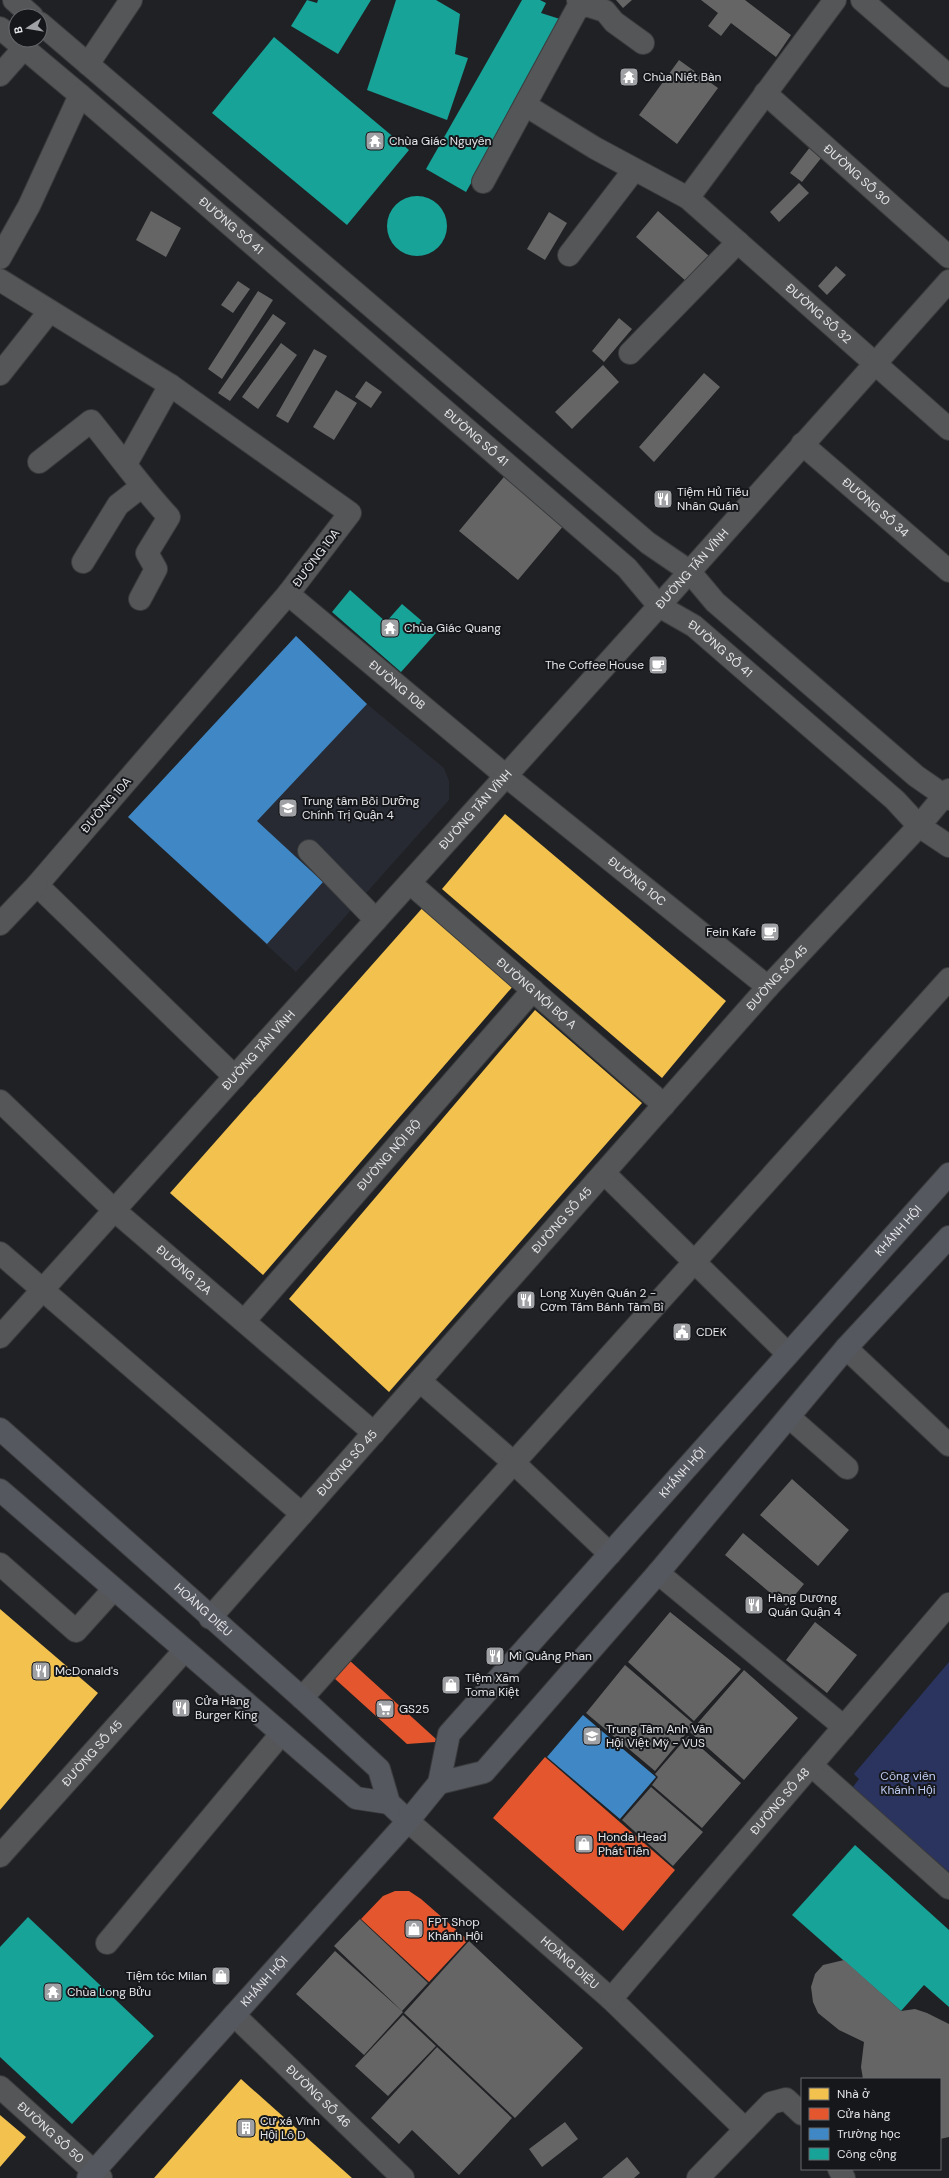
<svg xmlns="http://www.w3.org/2000/svg" width="949" height="2178" viewBox="0 0 949 2178" font-family="'DM Sans',sans-serif">
<rect width="100%" height="100%" fill="#202124"/>
<path fill="#272a33" d="M296,636L367,704L444,768L449,781V800L296,972L128,817Z"/>
<path fill="#2a345f" d="M949,1662V1872L852,1788L859,1779L854,1774Z"/>
<path fill="#f2c14e" d="M505,814L726,1001L662,1078L442,889Z
M425,905L514,985L263,1275L170,1193Z
M535,1010L642,1103L389,1392L289,1299Z
M0,1609L98,1693L0,1810Z
M241,2079L352,2178H154Z
M0,2115L26,2137L0,2167Z"/>
<path fill="#e4572e" d="M349,1660L436,1739L435,1742L407,1744L334,1678Z
M545,1757L675,1870L623,1931L493,1818Z
M395,1891H409L421,1899L468,1940L429,1982L361,1919L383,1896Z"/>
<path fill="#3f88c5" d="M296,636L367,704L257,821L323,882L267,944L128,817Z
M583,1715L656,1777L620,1819L547,1757Z"/>
<path fill="#17a398" d="M307,0L317,3L318,0H371L338,54L291,26Z
M396,0H436L460,14L455,54L468,58L447,120L367,90Z
M522,0H540L546,3L541,13L563,20L466,192L426,169Z
M274,37L409,150L347,225L212,113Z
M387 226a30 30 0 1 1 60 0a30 30 0 1 1-60 0Z
M350,590L386,622L402,604L436,633L401,672L332,612Z
M855,1845L949,1930V2007L924,1985L901,2011L792,1915Z
M28,1917L154,2036L72,2124L0,2057V1947Z"/>
<path fill="#656565" d="M616,0H632L623,8Z
M701,0H745L791,35L776,57L731,23L721,36L708,26L718,13Z
M679,60L718,88L677,144L639,115Z
M814,142L826,152L802,182L790,173Z
M799,183L809,193L779,222L770,212Z
M151,211L181,228L166,257L136,240Z
M658,211L709,256L687,282L636,237Z
M549,212L567,223L545,260L527,249Z
M836,266L846,275L827,295L818,286Z
M238,281L250,289L233,313L221,305Z
M258,291L273,300L222,379L208,369Z
M273,314L286,323L230,401L218,393Z
M619,318L632,329L604,362L592,351Z
M281,343L297,355L258,409L242,397Z
M314,349L327,356L288,423L276,416Z
M603,365L619,382L572,429L555,412Z
M704,373L720,387L654,462L639,447Z
M366,381L382,392L371,408L355,397Z
M336,390L357,403L334,440L313,427Z
M508,472L565,524L518,580L459,531Z
M792,1479L849,1530L818,1566L760,1515Z
M743,1533L804,1584L786,1606L725,1555Z
M670,1612L741,1669L694,1721L628,1662Z
M815,1622L857,1655L827,1693L786,1660Z
M625,1665L694,1724L655,1771L586,1713Z
M744,1670L798,1718L744,1780L690,1732Z
M688,1736L741,1783L702,1828L652,1785L658,1777L655,1774Z
M651,1787L703,1832L673,1866L622,1820Z
M360,1919L428,1983L402,2011L334,1946Z
M469,1941L583,2048L515,2118L404,2013Z
M335,1951L403,2012L364,2055L296,1994Z
M844,1960L901,2011L915,2009L927,2013L949,2024V2137L940,2139V2079H863L861,2067L864,2042L839,2030L818,2013L813,2002L811,1987L815,1974L823,1965Z
M403,2015L436,2046L388,2096L355,2066Z
M437,2047L512,2118L459,2175L412,2130L399,2144L371,2118Z
M565,2122L578,2139L542,2167L529,2149Z
M627,2157L640,2173L634,2178H602Z"/>
<g fill="none" stroke-linecap="round" stroke-linejoin="round">
<defs>
<g id="minor">
<path d="M14,0L32,16"/>
<path d="M862,0L949,76"/>
<path d="M586,5L605,11L614,22L643,43"/>
<path d="M40,23L648,543L689,571L715,602L916,776L949,799"/>
<path id="s1" d="M0,28L80,95L627,568L659,606L694,626L895,800L919,826L949,846"/>
<path d="M88,64L131,0"/>
<path d="M0,75L24,48"/>
<path id="s2" d="M765,93L949,257"/>
<path id="s3" d="M525,105L595,148L688,198L949,429"/>
<path d="M483,182L577,9L586,5L578,0"/>
<path d="M688,198L835,0"/>
<path d="M569,255L634,170"/>
<path d="M0,258L29,206L80,95"/>
<path d="M0,280L170,385L350,513L288,594L37,885L235,1077"/>
<path d="M630,353L738,242"/>
<path d="M0,374L49,312"/>
<path id="s4" d="M802,444L949,571"/>
<path d="M39,462L91,421C117,453 141,487 169,517L147,553L156,569L140,599"/>
<path d="M126,464L170,385"/>
<path d="M83,562L118,505L141,487"/>
<path id="s5" d="M288,594L506,776L768,987"/>
<path d="M309,851L376,920"/>
<path id="s6" d="M410,883L664,1105"/>
<path d="M0,924L37,885"/>
<path id="s7" d="M0,1101L114,1210L374,1433"/>
<path d="M604,1173L788,1354"/>
<path d="M0,1253L302,1514"/>
<path id="s8" d="M245,1320L533,990"/>
<path id="s9" d="M0,1337L659,606L949,281"/>
<path d="M846,1348L949,1445"/>
<path d="M420,1381L514,1463L610,1554"/>
<path d="M789,1417L847,1468"/>
<path d="M0,1564L76,1631L113,1590"/>
<path d="M658,1573L844,1727"/>
<path id="s10" d="M210,1618L768,987L919,826L949,790"/>
<path d="M302,1698L949,979"/>
<path d="M811,1765L949,1888"/>
<path id="s11" d="M408,1821L611,1999L745,2129"/>
<path id="s12" d="M0,1856L184,1651"/>
<path d="M107,1943L281,1734"/>
<path id="s13" d="M611,1999L949,1604"/>
<path id="s14" d="M234,2015L403,2178"/>
<path id="s15" d="M0,2087L101,2178"/>
<path d="M839,2169L844,2178"/>
<path d="M698,2178L771,2103L786,2099L802,2114"/>
</g>
<g id="major">
<path id="s16" d="M0,1429L302,1698L379,1769L389,1803L408,1821"/>
<path d="M0,1490L356,1798L389,1803"/>
<path d="M439,1783L484,1772L658,1573L846,1348L949,1237"/>
<path id="s17" d="M88,2178L408,1821L439,1783L449,1734L949,1174"/>
</g>
</defs>
<use href="#minor" stroke="#3a3b3d" stroke-width="24"/>
<use href="#major" stroke="#3a3b3d" stroke-width="24"/>
<use href="#minor" stroke="#555658" stroke-width="22"/>
<use href="#major" stroke="#565860" stroke-width="22"/>
</g>
<defs>
<symbol id="temple-square" viewBox="-11 -11 22 22"><rect x="-9" y="-9" width="18" height="18" rx="4" fill="#a0a1a4" stroke="#15171b"/><path d="M0-6L5-2H3V0L6.5 2.5H4V6H1.5V3h-3V6H-4V2.5H-6.5L-3 0V-2H-5Z" fill="#fff"/></symbol>
<symbol id="restaurant-square" viewBox="-11 -11 22 22"><rect x="-9" y="-9" width="18" height="18" rx="4" fill="#a0a1a4" stroke="#15171b"/><path d="M-5-6h1v4h1v-4h1v4h1v-4h1v5L-1.5 .5V6h-2V.5L-5-1ZM5-6V6H3V1.5H1.5Q1.5-4 5-6Z" fill="#fff"/></symbol>
<symbol id="cafe-square" viewBox="-11 -11 22 22"><rect x="-9" y="-9" width="18" height="18" rx="4" fill="#a0a1a4" stroke="#15171b"/><path d="M-5.5-4.5H6V0H3Q3 3.5 0 3.5H-2.5Q-5.5 3.5-5.5 0ZM3-3.2v2h1.7v-2ZM-6 4.5H4V6H-6Z" fill="#fff"/></symbol>
<symbol id="university-square" viewBox="-11 -11 22 22"><rect x="-9" y="-9" width="18" height="18" rx="4" fill="#a0a1a4" stroke="#15171b"/><path d="M0-5L7-2L0 1L-7-2ZM-4 1L0 2.5L4 1V4Q0 6-4 4Z" fill="#fff"/></symbol>
<symbol id="civic-square" viewBox="-11 -11 22 22"><rect x="-9" y="-9" width="18" height="18" rx="4" fill="#a0a1a4" stroke="#15171b"/><path d="M-.6-6.5H3V-4.5H.6V-3L4-1V1h2V6H-6V1h2V-1L-.6-3ZM-1.2 2.5V6h2.4V2.5Z" fill="#fff"/></symbol>
<symbol id="shop-square" viewBox="-11 -11 22 22"><rect x="-9" y="-9" width="18" height="18" rx="4" fill="#a0a1a4" stroke="#15171b"/><path d="M-5-2.5h2.3a2.7 3.5 0 0 1 5.4 0H5L5.5 6h-11ZM-1.5-2.5h3a1.5 2.3 0 0 0-3 0Z" fill="#fff"/></symbol>
<symbol id="supermarket-square" viewBox="-11 -11 22 22"><rect x="-9" y="-9" width="18" height="18" rx="4" fill="#a0a1a4" stroke="#15171b"/><path d="M-6-5.5h2.5l.6 2H6L4.5 2H-2.5L-4.4-4H-6ZM-1.5 3.2a1.3 1.3 0 1 0 .1 0ZM3 3.2a1.3 1.3 0 1 0 .1 0Z" fill="#fff"/></symbol>
<symbol id="school-square" viewBox="-11 -11 22 22"><rect x="-9" y="-9" width="18" height="18" rx="4" fill="#a0a1a4" stroke="#15171b"/><path d="M0-5L7-2L0 1L-7-2ZM-4 1L0 2.5L4 1V4Q0 6-4 4Z" fill="#fff"/></symbol>
<symbol id="building-square" viewBox="-11 -11 22 22"><rect x="-9" y="-9" width="18" height="18" rx="4" fill="#a0a1a4" stroke="#15171b"/><path d="M-4-6H4V6H1V3H-1V6H-4ZM-2.5-4.3h1.7v1.8h-1.7ZM.8-4.3h1.7v1.8H.8ZM-2.5-1h1.7V.8h-1.7ZM.8-1h1.7V.8H.8Z" fill="#fff"/></symbol>
</defs>
<g fill-rule="evenodd">
<use href="#temple-square" x="618" y="66" width="22" height="22"/>
<use href="#temple-square" x="364" y="130" width="22" height="22"/>
<use href="#restaurant-square" x="652" y="488" width="22" height="22"/>
<use href="#temple-square" x="379" y="617" width="22" height="22"/>
<use href="#cafe-square" x="647" y="654" width="22" height="22"/>
<use href="#university-square" x="277" y="797" width="22" height="22"/>
<use href="#cafe-square" x="759" y="921" width="22" height="22"/>
<use href="#restaurant-square" x="515" y="1289" width="22" height="22"/>
<use href="#civic-square" x="671" y="1321" width="22" height="22"/>
<use href="#restaurant-square" x="743" y="1594" width="22" height="22"/>
<use href="#restaurant-square" x="484" y="1645" width="22" height="22"/>
<use href="#restaurant-square" x="30" y="1660" width="22" height="22"/>
<use href="#shop-square" x="440" y="1674" width="22" height="22"/>
<use href="#restaurant-square" x="170" y="1697" width="22" height="22"/>
<use href="#supermarket-square" x="374" y="1698" width="22" height="22"/>
<use href="#school-square" x="581" y="1725" width="22" height="22"/>
<use href="#shop-square" x="573" y="1833" width="22" height="22"/>
<use href="#shop-square" x="403" y="1918" width="22" height="22"/>
<use href="#shop-square" x="210" y="1965" width="22" height="22"/>
<use href="#temple-square" x="42" y="1981" width="22" height="22"/>
<use href="#building-square" x="235" y="2117" width="22" height="22"/>
</g>
<g text-anchor="middle" stroke-width="4" stroke-linejoin="round" paint-order="stroke">
<g font-size="12" fill="#e5e6e9" stroke="#15171b" text-anchor="start">
<text x="643" y="81">Chùa Niết Bàn</text>
<text x="389" y="145">Chùa Giác Nguyên</text>
<text x="677" y="496">Tiệm Hủ Tiếu<tspan x="677" dy="14">Nhân Quán</tspan></text>
<text x="404" y="632">Chùa Giác Quang</text>
<text x="644" y="669" text-anchor="end">The Coffee House</text>
<text x="302" y="805">Trung tâm Bồi Dưỡng<tspan x="302" dy="14">Chính Trị Quận 4</tspan></text>
<text x="756" y="936" text-anchor="end">Fein Kafe</text>
<text x="540" y="1297">Long Xuyên Quán 2 -<tspan x="540" dy="14">Cơm Tấm Bánh Tằm Bì</tspan></text>
<text x="696" y="1336">CDEK</text>
<text x="768" y="1602">Hàng Dương<tspan x="768" dy="14">Quán Quận 4</tspan></text>
<text x="509" y="1660">Mì Quảng Phan</text>
<text x="55" y="1675">McDonald's</text>
<text x="465" y="1682">Tiệm Xăm<tspan x="465" dy="14">Toma Kiệt</tspan></text>
<text x="195" y="1705">Cửa Hàng<tspan x="195" dy="14">Burger King</tspan></text>
<text x="399" y="1713">GS25</text>
<text x="606" y="1733">Trung Tâm Anh Văn<tspan x="606" dy="14">Hội Việt Mỹ - VUS</tspan></text>
<text x="598" y="1841">Honda Head<tspan x="598" dy="14">Phát Tiến</tspan></text>
<text x="428" y="1926">FPT Shop<tspan x="428" dy="14">Khánh Hội</tspan></text>
<text x="207" y="1980" text-anchor="end">Tiệm tóc Milan</text>
<text x="67" y="1996">Chùa Long Bửu</text>
<text x="260" y="2125">Cư xá Vĩnh<tspan x="260" dy="14">Hội Lô D</tspan></text>
</g>
<g font-size="12" fill="#e5e6e9" stroke="#15171b">
<text dy="4" stroke="none"><textPath href="#s2" startOffset="123">ĐƯỜNG SỐ 30</textPath></text>
<text dy="4" stroke="none"><textPath href="#s1" startOffset="304">ĐƯỜNG SỐ 41</textPath></text>
<text dy="4" stroke="none"><textPath href="#s3" startOffset="362">ĐƯỜNG SỐ 32</textPath></text>
<text dy="4" stroke="none"><textPath href="#s1" startOffset="628">ĐƯỜNG SỐ 41</textPath></text>
<text dy="4" stroke="none"><textPath href="#s4" startOffset="97">ĐƯỜNG SỐ 34</textPath></text>
<text transform="translate(316 558) rotate(-53)" y="4">ĐƯỜNG 10A</text>
<text dy="4" stroke="none"><textPath href="#s9" startOffset="1034">ĐƯỜNG TÂN VĨNH</textPath></text>
<text dy="4" stroke="none"><textPath href="#s1" startOffset="952">ĐƯỜNG SỐ 41</textPath></text>
<text dy="4" stroke="none"><textPath href="#s5" startOffset="142">ĐƯỜNG 10B</textPath></text>
<text transform="translate(106 805) rotate(-49)" y="4">ĐƯỜNG 10A</text>
<text dy="4" stroke="none"><textPath href="#s9" startOffset="710">ĐƯỜNG TÂN VĨNH</textPath></text>
<text dy="4" stroke="none"><textPath href="#s5" startOffset="452">ĐƯỜNG 10C</textPath></text>
<text dy="4" stroke="none"><textPath href="#s10" startOffset="855">ĐƯỜNG SỐ 45</textPath></text>
<text dy="4" stroke="none"><textPath href="#s6" startOffset="168">ĐƯỜNG NỘI BỘ A</textPath></text>
<text dy="4" stroke="none"><textPath href="#s9" startOffset="386">ĐƯỜNG TÂN VĨNH</textPath></text>
<text dy="4" stroke="none"><textPath href="#s8" startOffset="219">ĐƯỜNG NỘI BỘ</textPath></text>
<text dy="4" stroke="none"><textPath href="#s10" startOffset="531">ĐƯỜNG SỐ 45</textPath></text>
<text dy="4" stroke="none"><textPath href="#s17" startOffset="1253">KHÁNH HỘI</textPath></text>
<text dy="4" stroke="none"><textPath href="#s7" startOffset="250">ĐƯỜNG 12A</textPath></text>
<text dy="4" stroke="none"><textPath href="#s10" startOffset="207">ĐƯỜNG SỐ 45</textPath></text>
<text dy="4" stroke="none"><textPath href="#s17" startOffset="929">KHÁNH HỘI</textPath></text>
<text dy="4" stroke="none"><textPath href="#s16" startOffset="272">HOÀNG DIỆU</textPath></text>
<text dy="4" stroke="none"><textPath href="#s12" startOffset="138">ĐƯỜNG SỐ 45</textPath></text>
<text dy="4" stroke="none"><textPath href="#s13" startOffset="260">ĐƯỜNG SỐ 48</textPath></text>
<text dy="4" stroke="none"><textPath href="#s11" startOffset="215">HOÀNG DIỆU</textPath></text>
<text dy="4" stroke="none"><textPath href="#s17" startOffset="264">KHÁNH HỘI</textPath></text>
<text dy="4" stroke="none"><textPath href="#s14" startOffset="117">ĐƯỜNG SỐ 46</textPath></text>
<text dy="4" stroke="none"><textPath href="#s15" startOffset="68">ĐƯỜNG SỐ 50</textPath></text>
</g>
<g font-size="12" fill="#becbf1" stroke="#15171b">
<text x="908" y="1780">Công viên<tspan x="908" dy="14">Khánh Hội</tspan></text>
</g>
</g>
<rect x="801" y="2078" width="140" height="92" fill="#15171b" stroke="#686a6d"/>
<rect x="809" y="2088" width="20" height="12" fill="#f2c14e" stroke="#686a6d"/>
<text x="837" y="2098" font-size="12" fill="#e5e6e9">Nhà ở</text>
<rect x="809" y="2108" width="20" height="12" fill="#e4572e" stroke="#686a6d"/>
<text x="837" y="2118" font-size="12" fill="#e5e6e9">Cửa hàng</text>
<rect x="809" y="2128" width="20" height="12" fill="#3f88c5" stroke="#686a6d"/>
<text x="837" y="2138" font-size="12" fill="#e5e6e9">Trường học</text>
<rect x="809" y="2148" width="20" height="12" fill="#17a398" stroke="#686a6d"/>
<text x="837" y="2158" font-size="12" fill="#e5e6e9">Công cộng</text>
<g transform="translate(28 28) rotate(258)"><circle r="19" fill="#15171b" stroke="#686a6d"/>
<path d="M0-3L7 15L0 10L-7 15Z" fill="#a0a1a4"/>
<text y="-6" font-size="11" font-weight="bold" text-anchor="middle" fill="#e5e6e9">B</text>
</g>
</svg>
